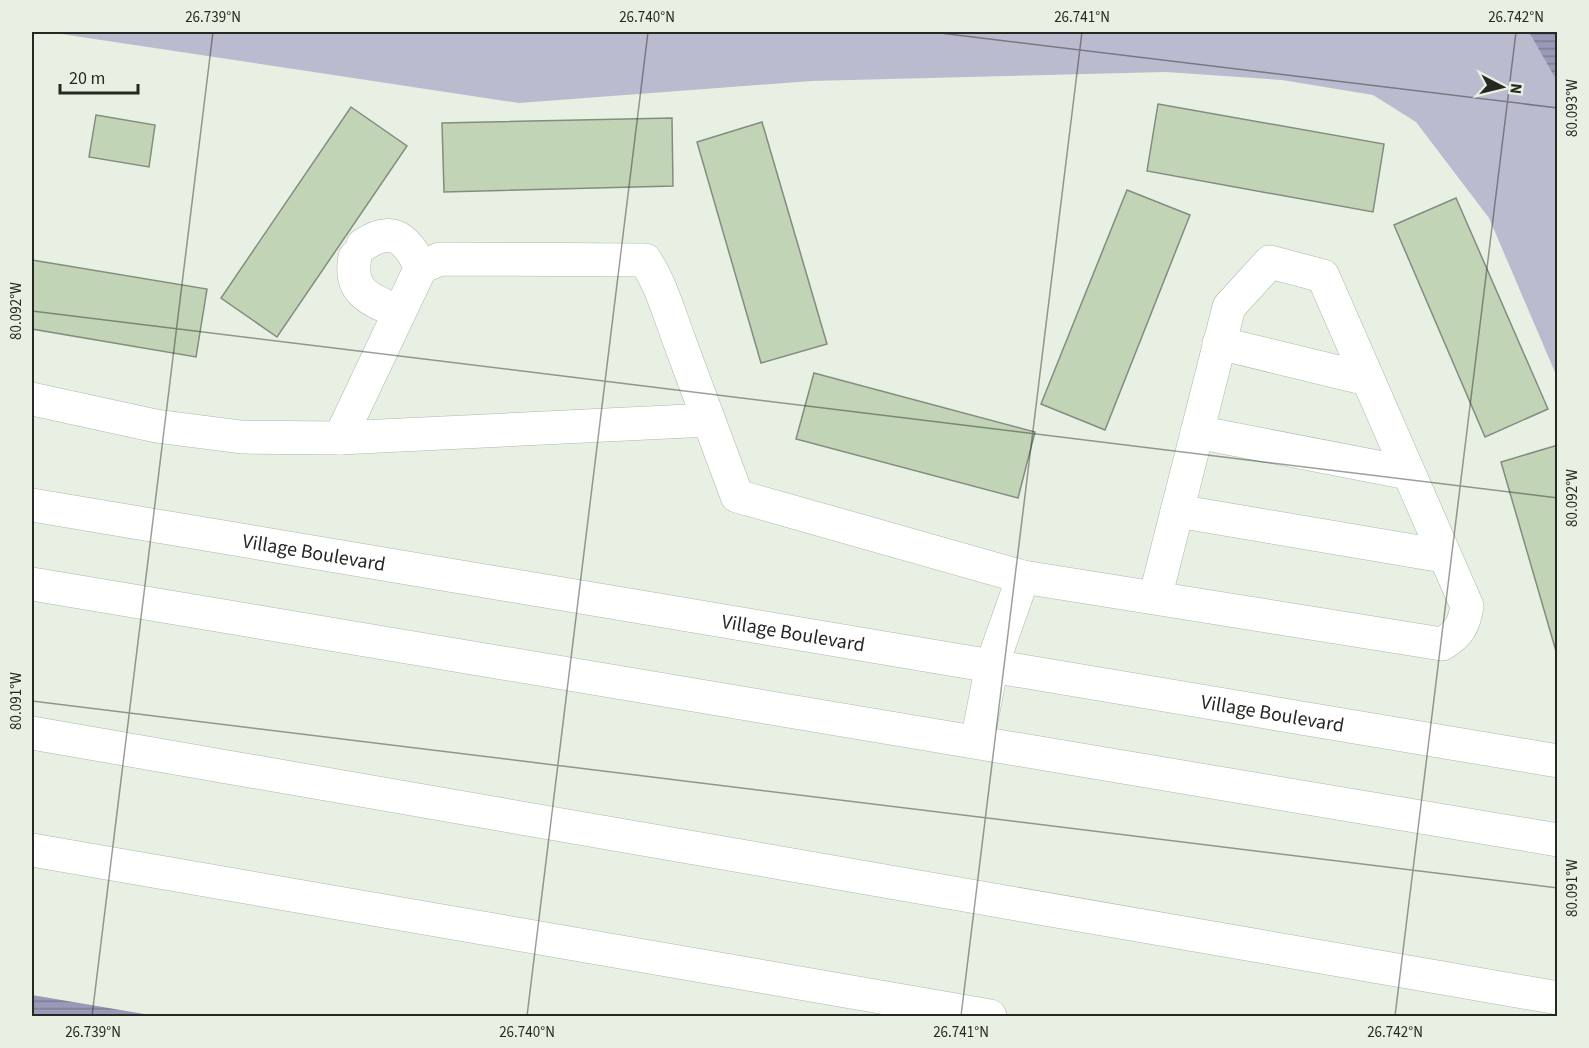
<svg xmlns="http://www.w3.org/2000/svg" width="1589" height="1048" viewBox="0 0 1589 1048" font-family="'Source Sans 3',sans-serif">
<defs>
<pattern id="water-rules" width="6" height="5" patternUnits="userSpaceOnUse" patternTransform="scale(1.5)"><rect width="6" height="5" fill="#9999b8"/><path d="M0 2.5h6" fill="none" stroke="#7d7d95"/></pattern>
</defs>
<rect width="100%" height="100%" fill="#e7f0e2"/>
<path fill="#bbbbcf" d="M48,32H1557V377L1489,218L1416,122L1373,95L1282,80L1166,72L811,81L519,103Z"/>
<path fill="url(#water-rules)" d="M1529,32H1557V81Z
M32,995L156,1016H32Z"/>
<path fill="#c1d4b6" stroke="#848c7f" stroke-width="1.5" d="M1158,104L1384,144L1373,212L1147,171Z
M351,107L407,146L277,337L221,298Z
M96,115L155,125L149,167L89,157Z
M672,118L673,186L444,192L442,123Z
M762,122L827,344L761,363L697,142Z
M1127,190L1190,215L1105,430L1041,404Z
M1456,198L1548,409L1485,437L1394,225Z
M32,260L207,289L196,357L32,329Z
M814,373L1035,432L1018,498L796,439Z
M1558,445V658L1501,462Z"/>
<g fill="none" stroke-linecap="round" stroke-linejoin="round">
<defs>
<g id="minor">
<path d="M363,245C393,225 407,239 421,267"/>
<path d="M355,257C348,293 371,300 399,312"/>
<path d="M1219,343L1367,379"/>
<path d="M32,399L156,426L241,437L340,438"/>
<path d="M709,420L340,438L421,267L440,259L645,260C661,284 669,313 679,340C698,392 718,444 737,496L1023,577"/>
<path d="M1197,432L1408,473"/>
<path id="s1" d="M32,505L1558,761"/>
<path d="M1177,511L1443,556"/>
<path d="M32,584L1558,840"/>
<path d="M977,742L992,665L1023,577L1442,644C1459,634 1464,625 1467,606L1323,276L1270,262L1229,307L1155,598"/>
</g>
<path id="highway" d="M32,733L1558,998
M32,850L990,1016"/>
</defs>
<use href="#minor" stroke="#aeb7aa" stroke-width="34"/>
<use href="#highway" stroke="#aeb7aa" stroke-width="34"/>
<use href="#minor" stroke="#fff" stroke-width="33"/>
<use href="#highway" stroke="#fff" stroke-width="33"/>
</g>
<path fill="none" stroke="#252823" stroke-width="1.5" stroke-opacity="0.45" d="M932,32L1558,108M32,311L1558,498M32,701L1558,888M92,1016L213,32M527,1016L648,32M961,1016L1082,32M1395,1016L1516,32"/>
<g text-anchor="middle" stroke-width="5" stroke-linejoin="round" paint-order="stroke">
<g font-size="20" fill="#252823" stroke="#e7f0e2">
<text dy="7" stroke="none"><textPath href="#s1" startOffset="286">Village Boulevard</textPath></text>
<text dy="7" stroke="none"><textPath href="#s1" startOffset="772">Village Boulevard</textPath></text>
<text dy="7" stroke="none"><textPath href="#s1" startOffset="1258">Village Boulevard</textPath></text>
</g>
</g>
<rect width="1589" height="1048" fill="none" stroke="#e7f0e2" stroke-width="66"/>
<g transform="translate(1502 87) rotate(97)" stroke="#e7f0e2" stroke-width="4.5" paint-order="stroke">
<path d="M0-4.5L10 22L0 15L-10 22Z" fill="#252823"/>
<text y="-9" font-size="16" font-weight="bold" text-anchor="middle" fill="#252823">N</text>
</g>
<path d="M60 84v9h78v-9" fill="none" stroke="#252823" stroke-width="3"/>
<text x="69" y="84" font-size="18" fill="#252823" stroke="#e7f0e2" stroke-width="4.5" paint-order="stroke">20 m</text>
<rect x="33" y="33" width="1523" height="982" fill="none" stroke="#252823" stroke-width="2"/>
<g font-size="15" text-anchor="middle" fill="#252823">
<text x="213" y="22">26.739°N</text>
<text x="647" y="22">26.740°N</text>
<text x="1082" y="22">26.741°N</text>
<text x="1516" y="22">26.742°N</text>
<text transform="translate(1572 108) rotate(-90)" y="5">80.093°W</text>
<text transform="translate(16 311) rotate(-90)" y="5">80.092°W</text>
<text transform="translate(1572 498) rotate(-90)" y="5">80.092°W</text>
<text transform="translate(16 701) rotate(-90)" y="5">80.091°W</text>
<text transform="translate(1572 888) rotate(-90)" y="5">80.091°W</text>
<text x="93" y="1037">26.739°N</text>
<text x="527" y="1037">26.740°N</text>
<text x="961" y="1037">26.741°N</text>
<text x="1395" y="1037">26.742°N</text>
</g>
</svg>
